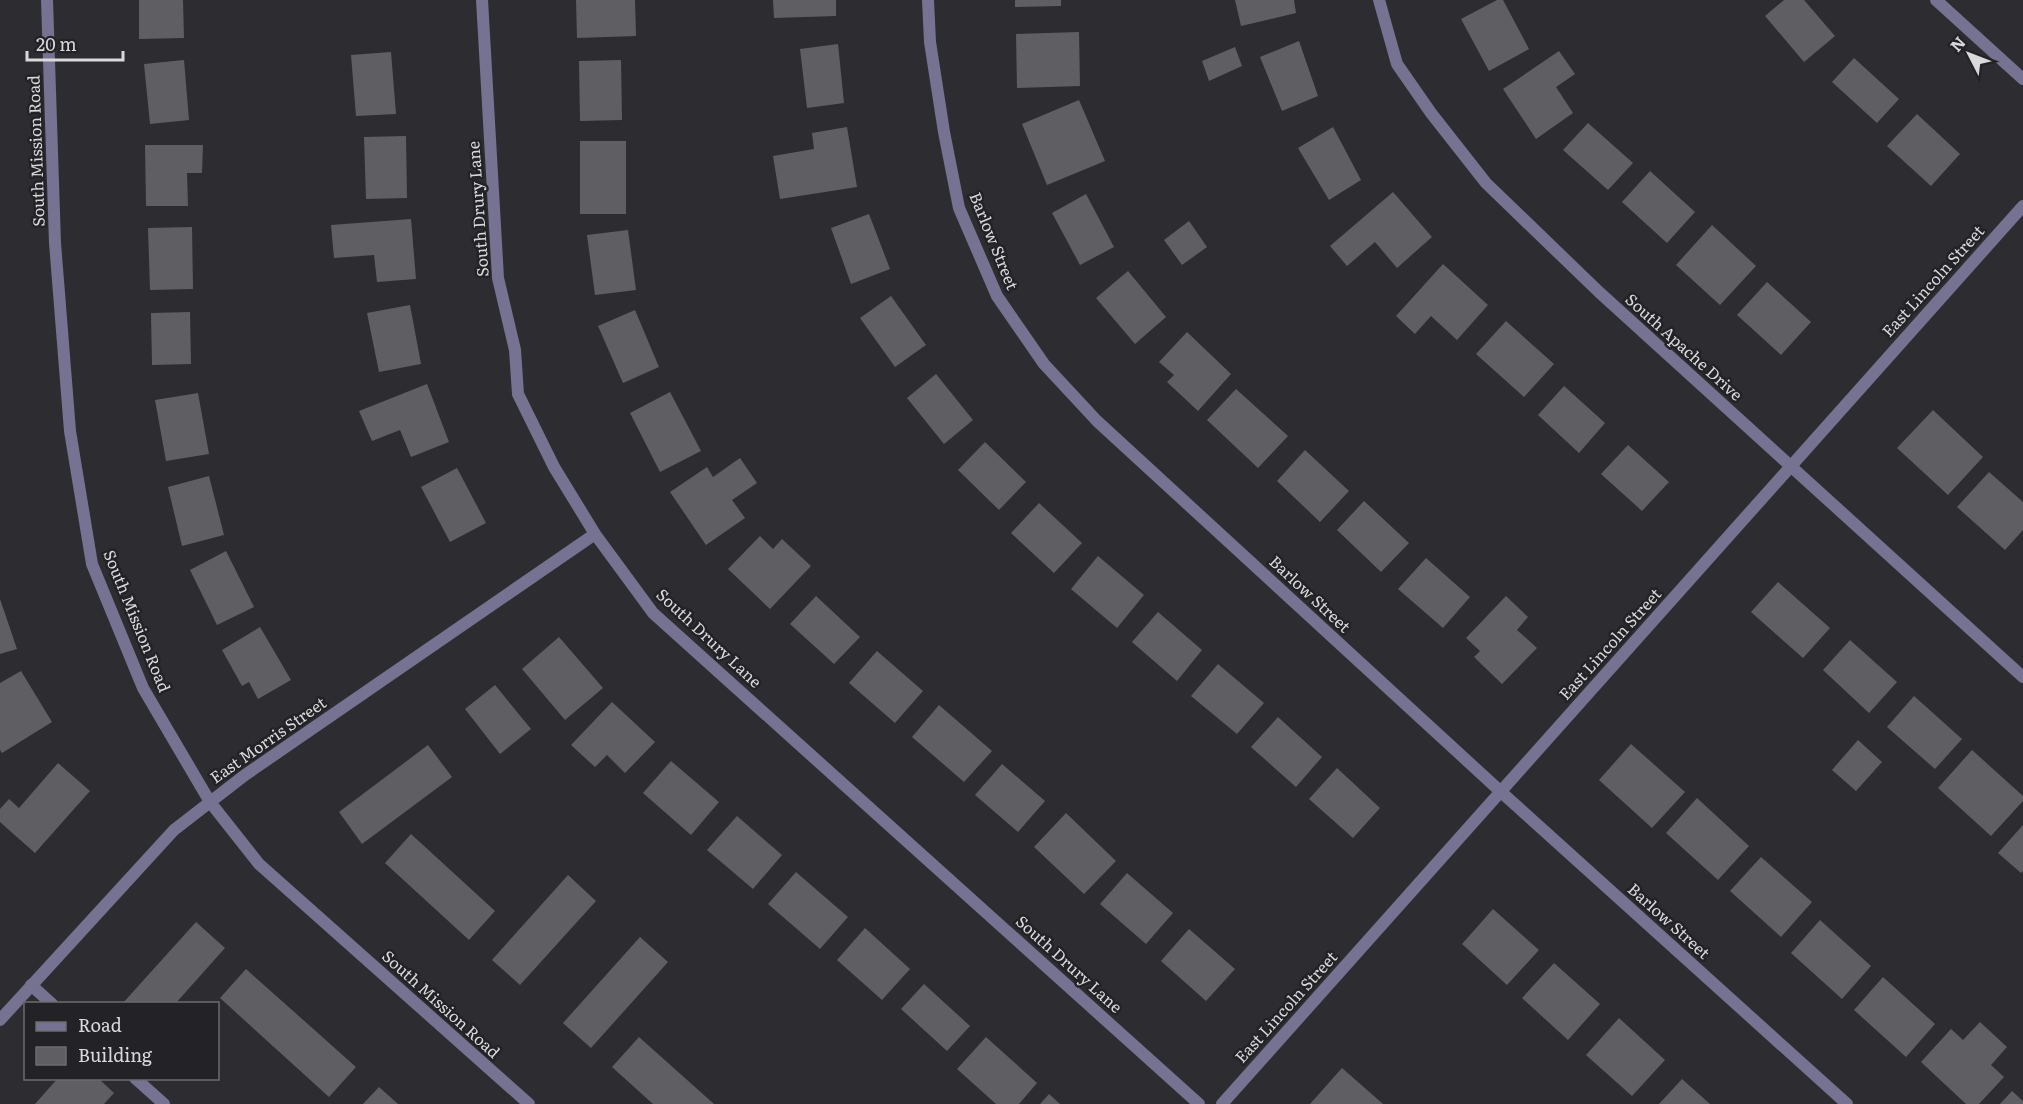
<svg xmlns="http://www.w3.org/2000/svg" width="2023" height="1104" viewBox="0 0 2023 1104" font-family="Literata,serif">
<rect width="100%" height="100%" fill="#2d2d31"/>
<path fill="#5f5f63" d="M139,0H183L184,38L139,39Z
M576,0H635L636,36L577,38Z
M773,0H836V16L774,18Z
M1015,0H1061V6L1015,7Z
M1235,0H1294L1296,13L1241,26Z
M1497,0H1503L1529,49L1489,71L1461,19Z
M1784,0H1804L1835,36L1804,62L1765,16Z
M1079,32L1080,86L1017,88L1016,34Z
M1299,41L1318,96L1282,111L1260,57Z
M838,44L844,103L807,108L800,49Z
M1235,47L1242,66L1209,81L1202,61Z
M1559,51L1575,74L1556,87L1573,113L1536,139L1503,89Z
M391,52L396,114L356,116L351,55Z
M1854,58L1899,99L1877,123L1832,82Z
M184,60L189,120L150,124L144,64Z
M621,60L622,120L580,121L579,61Z
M1079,100L1105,161L1047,185L1022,124Z
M1917,114L1960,154L1931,186L1887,146Z
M1588,123L1633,163L1608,190L1563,150Z
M847,127L857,187L780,199L773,156L814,149L812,133Z
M1333,127L1361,180L1329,200L1298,148Z
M406,136L407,198L366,199L364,137Z
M580,141H626V214H580Z
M145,145H203L202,173H187L188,206H146Z
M1650,171L1695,212L1667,243L1622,202Z
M1393,192L1432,237L1397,268L1375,242L1347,266L1330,246Z
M1086,194L1114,247L1080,265L1052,213Z
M869,214L890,269L851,284L831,228Z
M411,219L416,279L377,282L374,255L334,258L331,225Z
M1189,221L1207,247L1182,265L1164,240Z
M1712,225L1756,266L1720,305L1676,265Z
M192,227L193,289L150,290L148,228Z
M628,230L636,290L595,295L587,235Z
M1443,264L1488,305L1457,340L1431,316L1415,334L1396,316Z
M1128,271L1166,317L1135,344L1096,298Z
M1767,282L1811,322L1781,355L1737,315Z
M891,296L926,345L895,367L860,318Z
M410,305L421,364L379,372L367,313Z
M635,310L659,367L623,383L598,326Z
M190,312L191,364L152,365L151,313Z
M1506,321L1554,364L1524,397L1476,354Z
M1187,332L1231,374L1198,411L1167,382L1174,375L1159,362Z
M936,374L973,420L944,444L907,398Z
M427,384L449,442L411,457L400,430L372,441L359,411Z
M1564,386L1605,423L1579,453L1538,415Z
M1236,389L1288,436L1258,468L1207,420Z
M670,392L701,451L660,472L630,413Z
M198,393L209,454L166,461L155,400Z
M1933,410L1983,457L1948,495L1897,448Z
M985,442L1026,482L999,510L958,470Z
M1628,445L1669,482L1642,511L1601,474Z
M1305,450L1349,491L1320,522L1277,481Z
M740,458L757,483L732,500L745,518L706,545L670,492L707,467L713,477Z
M457,468L486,523L450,542L421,487Z
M1989,472L2023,502V530L2005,550L1957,507Z
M209,476L224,535L182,546L168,487Z
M1364,501L1409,543L1381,572L1337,530Z
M1039,503L1082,543L1054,573L1011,533Z
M760,536L773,549L782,539L811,566L770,609L728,569Z
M226,551L254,607L217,625L190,570Z
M1098,556L1144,595L1117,628L1071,589Z
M1426,558L1470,597L1443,628L1398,589Z
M1778,582L1830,628L1803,658L1751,612Z
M816,596L860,637L834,664L790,624Z
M1506,596L1528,617L1517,630L1537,648L1502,684L1474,657L1480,651L1466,638Z
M0,599L17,649L0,654Z
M1158,612L1202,650L1177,681L1132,642Z
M260,627L291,680L258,699L249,682L242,686L222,650Z
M559,637L603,688L565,720L522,669Z
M1850,640L1897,682L1869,713L1823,670Z
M877,651L923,691L895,723L849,683Z
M1218,664L1264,703L1237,734L1191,696Z
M21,671L52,722L2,753L0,750V683Z
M495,685L531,729L500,754L465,709Z
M1914,696L1962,739L1935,769L1887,727Z
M612,702L655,742L625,773L607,755L595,767L571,745Z
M939,705L992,751L964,782L912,737Z
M1278,717L1322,757L1296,787L1251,747Z
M1858,740L1882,762L1856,791L1832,770Z
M1631,744L1685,792L1652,828L1599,780Z
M428,745L452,777L362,844L339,812Z
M1972,750L2023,796V801L1991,836L1938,788Z
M671,761L719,802L691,835L643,793Z
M58,763L90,791L35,853L0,822V809L9,799L19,808Z
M1002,764L1045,801L1018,832L975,795Z
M1337,768L1380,808L1353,838L1309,799Z
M1697,798L1749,846L1718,880L1666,833Z
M1066,813L1116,861L1084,894L1034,847Z
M737,816L782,855L753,889L707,850Z
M2023,825V871L2021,873L1998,853Z
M411,834L495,911L469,940L385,863Z
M1761,857L1812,902L1781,937L1730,891Z
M796,872L848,917L820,949L768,904Z
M1127,873L1173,913L1146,944L1100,904Z
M568,875L596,901L520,985L492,960Z
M1493,909L1539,950L1507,985L1462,944Z
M1820,920L1871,966L1842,999L1791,953Z
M196,922L225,948L175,1004H122Z
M865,928L910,969L882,1000L837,960Z
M1189,929L1235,969L1206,1001L1161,961Z
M640,937L668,962L591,1048L563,1023Z
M1554,963L1600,1004L1568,1040L1522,998Z
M246,969L356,1067L329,1097L220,998Z
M1883,977L1935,1024L1906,1057L1854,1010Z
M924,984L970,1026L947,1051L901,1009Z
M1619,1018L1665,1060L1632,1096L1586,1055Z
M1980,1022L2007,1047L1991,1065L2004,1077L1979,1104H1966L1921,1062L1951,1029L1963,1040Z
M639,1037L714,1104H653L612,1067Z
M986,1037L1037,1083L1019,1104H996L957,1069Z
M1342,1068L1383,1104H1310Z
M58,1078H98L114,1093L104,1104H35Z
M1682,1079L1710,1104H1659Z
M379,1087L398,1104H363Z
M2012,1091L2023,1101V1104H2000Z
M1049,1094L1060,1104H1040Z"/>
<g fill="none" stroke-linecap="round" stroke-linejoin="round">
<path stroke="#757292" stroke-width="12" d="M31,985L52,1004
M135,1078L164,1104"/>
<path stroke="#757292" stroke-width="12" d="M47,0L55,243L70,431L92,564L143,688L210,802L259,864L529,1104
M482,0L498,278L515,350L518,394L554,467L595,534L653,613L1199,1104
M928,0L930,42L944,132L959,208L997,296L1044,364L1097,421L1500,791L1847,1104
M1379,0L1397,64L1431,113L1486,183L1599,292L2023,677
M1936,0L2023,79
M0,1020L174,830L245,775L595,534"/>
<path stroke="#757292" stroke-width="12" d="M1222,1104L2023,206"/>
</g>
<g text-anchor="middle" stroke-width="5" stroke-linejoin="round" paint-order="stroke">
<g font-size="16" fill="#d9d9db" stroke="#232327">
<text transform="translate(36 151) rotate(-92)" y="6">South Mission Road</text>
<text transform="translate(478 209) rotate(-94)" y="6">South Drury Lane</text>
<text transform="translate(994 241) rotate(68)" y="6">Barlow Street</text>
<text transform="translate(1933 281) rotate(-48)" y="6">East Lincoln Street</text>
<text transform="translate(1684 347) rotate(42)" y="6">South Apache Drive</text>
<text transform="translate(1310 594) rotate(43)" y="6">Barlow Street</text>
<text transform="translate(137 621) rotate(68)" y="6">South Mission Road</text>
<text transform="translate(709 638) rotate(43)" y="6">South Drury Lane</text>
<text transform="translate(1610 644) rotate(-48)" y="6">East Lincoln Street</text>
<text transform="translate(268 740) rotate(-35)" y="6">East Morris Street</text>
<text transform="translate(1669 921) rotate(42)" y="6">Barlow Street</text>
<text transform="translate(1069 964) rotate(42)" y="6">South Drury Lane</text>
<text transform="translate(441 1004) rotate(42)" y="6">South Mission Road</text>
<text transform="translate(1286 1007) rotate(-48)" y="6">East Lincoln Street</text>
</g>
</g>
<rect x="24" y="1002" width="195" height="78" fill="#232327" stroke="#6c6c6f" stroke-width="1.5"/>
<rect x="36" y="1022" width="30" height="9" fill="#757292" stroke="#6c6c6f" stroke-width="1.5"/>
<text x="78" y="1032" font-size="18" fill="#d9d9db">Road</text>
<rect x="36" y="1047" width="30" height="18" fill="#5f5f63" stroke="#6c6c6f" stroke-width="1.5"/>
<text x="78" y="1062" font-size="18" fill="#d9d9db">Building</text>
<g transform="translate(1969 54) rotate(312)" stroke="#232327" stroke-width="4.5" paint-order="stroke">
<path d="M0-4.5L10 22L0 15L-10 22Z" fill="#d9d9db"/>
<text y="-9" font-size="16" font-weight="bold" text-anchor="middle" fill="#d9d9db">N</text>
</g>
<path d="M27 51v9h96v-9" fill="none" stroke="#d9d9db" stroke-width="3"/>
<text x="36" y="51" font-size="18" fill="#d9d9db" stroke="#232327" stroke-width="4.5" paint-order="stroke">20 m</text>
</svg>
